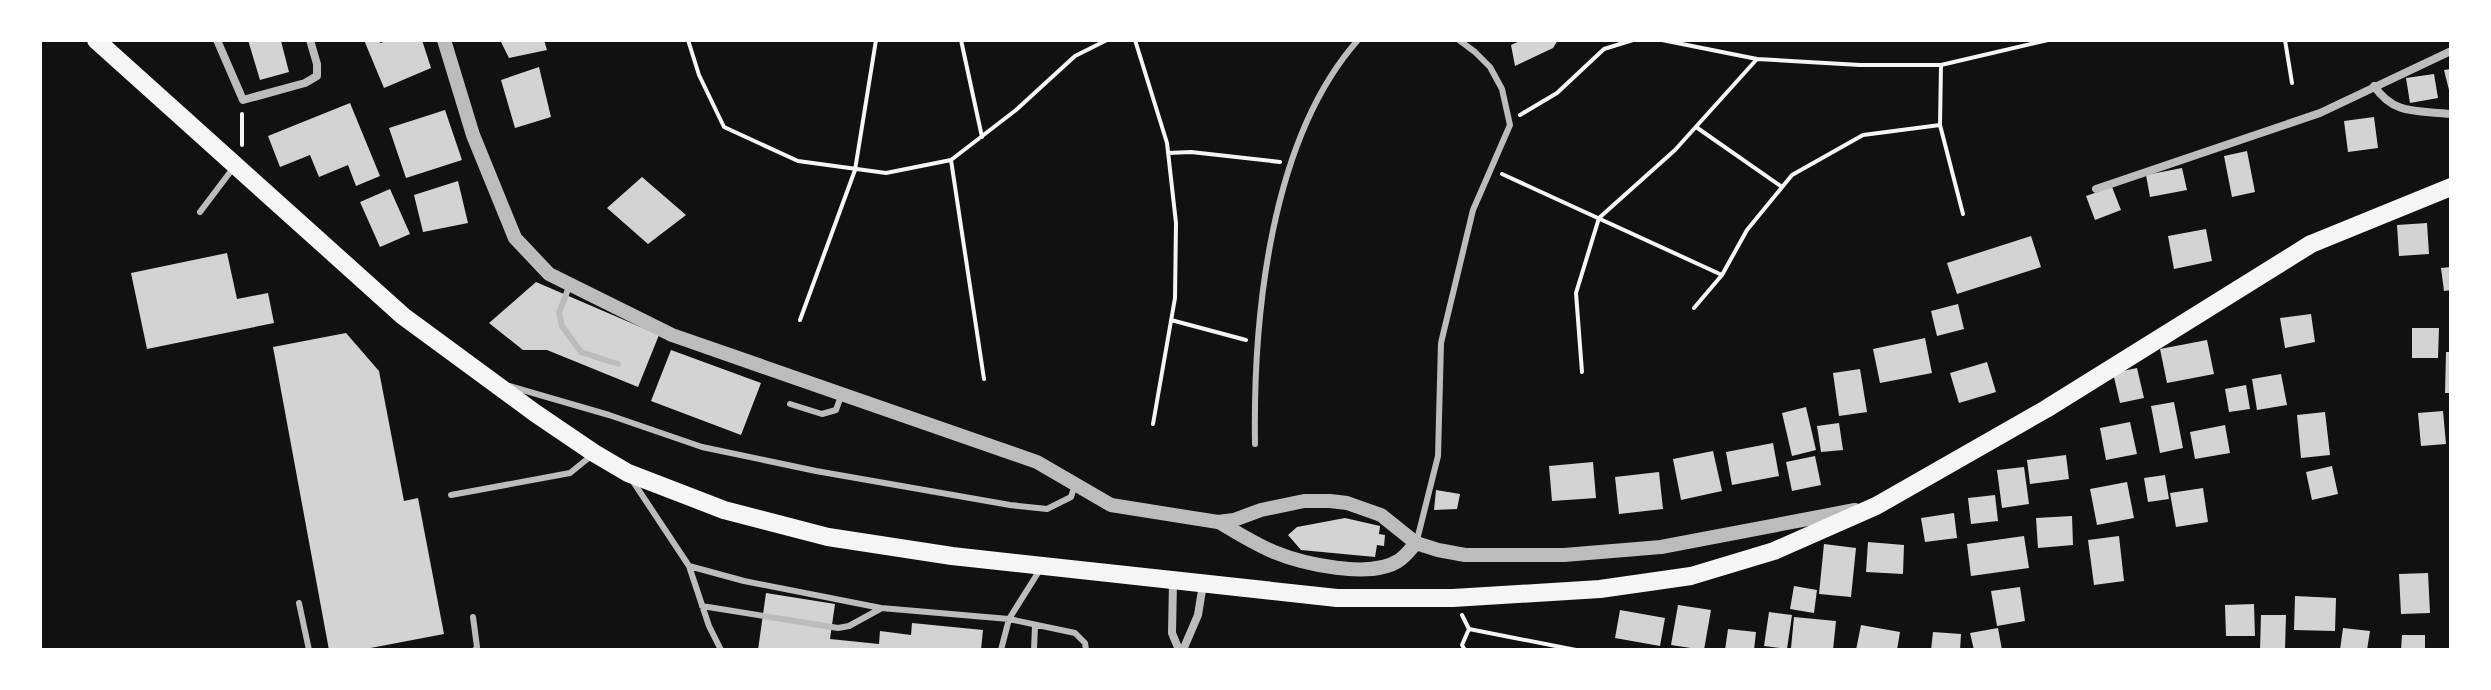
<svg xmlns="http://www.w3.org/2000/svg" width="2491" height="690" viewBox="0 0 2491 690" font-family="Barlow,sans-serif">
<rect width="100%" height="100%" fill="#111"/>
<path fill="#d3d3d3" d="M248,40L281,41L289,72L260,80Z
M364,40H379L380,43L391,40H422L431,68L384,88Z
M500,40H544L547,50L509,58Z
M1522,40H1558L1553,48L1515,66L1511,45Z
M539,67L551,117L515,128L501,80Z
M2451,69V94H2450L2444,70Z
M2434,74L2438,98L2410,103L2406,78Z
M350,103L380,176L356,186L348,165L319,177L310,155L280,167L268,136Z
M445,110L462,160L406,178L389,128Z
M2374,117L2378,148L2348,152L2344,121Z
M2247,151L2255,192L2232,197L2224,156Z
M2182,168L2187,190L2150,197L2146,175Z
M642,177L686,215L648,244L607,208Z
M458,181L468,223L423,232L414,195Z
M2112,187L2121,210L2095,220L2086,196Z
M390,189L410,234L380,247L360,202Z
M2427,223L2429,254L2399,256L2397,225Z
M2206,229L2212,261L2174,269L2168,236Z
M2031,236L2041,267L1957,294L1947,263Z
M227,253L237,299L268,293L274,323L147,349L131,273Z
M2451,267V290L2444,291L2441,268Z
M536,282L659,335L638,387L547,350H523L489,323Z
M1958,304L1964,329L1937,336L1931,311Z
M2311,314L2315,342L2285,348L2280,318Z
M2412,328H2439L2438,358H2412Z
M346,333L379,371L404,501L418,498L444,634L360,650H329L273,347Z
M1925,338L1932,373L1880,383L1873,349Z
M2207,340L2214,374L2167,383L2160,349Z
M671,350L761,383L741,435L651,401Z
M2446,352H2451V393H2445Z
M1987,362L1996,392L1959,403L1950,373Z
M2137,368L2144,398L2120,403L2113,373Z
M1860,369L1867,412L1839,416L1833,373Z
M2281,374L2287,405L2257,410L2252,379Z
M2246,385L2250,409L2229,412L2225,389Z
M2174,402L2183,448L2160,453L2151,406Z
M1806,407L1816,450L1792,456L1782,413Z
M2443,411L2446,444L2421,446L2418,413Z
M2325,412L2330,455L2301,458L2297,415Z
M2130,422L2137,454L2106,460L2100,428Z
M1839,423L1843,450L1821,452L1817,426Z
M2225,425L2230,453L2195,459L2190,432Z
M1773,443L1779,476L1732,485L1726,452Z
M1713,451L1722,491L1681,500L1673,459Z
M2066,455L2069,479L2030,484L2027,460Z
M1815,456L1821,485L1792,491L1786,462Z
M1593,462L1596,498L1552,501L1549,466Z
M2332,466L2338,494L2312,500L2306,472Z
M2024,467L2029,504L2002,508L1997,470Z
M1659,472L1663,509L1619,514L1615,477Z
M2165,475L2169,499L2148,502L2144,478Z
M2127,482L2134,518L2097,525L2090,489Z
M2203,488L2208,522L2176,527L2170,493Z
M1436,490L1460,494L1457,509L1434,510Z
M1995,495L1998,521L1971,524L1968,498Z
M1954,513L1957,538L1925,542L1921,518Z
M2072,516L2073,545L2038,548L2036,518Z
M1345,518L1380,526L1379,534L1385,535L1384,546L1377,545L1375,557L1301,550L1288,535L1297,527Z
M2024,536L2029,568L1971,576L1967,544Z
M2119,536L2124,581L2094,585L2088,540Z
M1868,542L1904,545L1903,574L1866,572Z
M1824,544L1856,548L1851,597L1819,594Z
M2428,573L2430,613L2401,614L2399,574Z
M1794,586L1817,590L1814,613L1790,609Z
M2020,587L2025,621L1997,626L1991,591Z
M766,593L835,604L830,639L879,644L880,631L911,635L912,623L983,630L981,650H758Z
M2295,596L2336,598L2335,631L2294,630Z
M2254,604L2255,636H2226L2225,605Z
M1678,605L1711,610L1704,650L1671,645Z
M1620,610L1665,618L1660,646L1615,638Z
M1769,612L1792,615L1787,649L1764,646Z
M2261,615H2286L2285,650H2260Z
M1794,617L1836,621L1833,650L1791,648Z
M1861,625L1900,632L1897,650H1856Z
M1998,628L2002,650H1974L1970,633Z
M2343,628L2370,631L2367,650H2340Z
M1728,629L1756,632L1754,650H1725Z
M1933,632L1961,634L1960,650H1931Z
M2402,635H2425V650H2401Z"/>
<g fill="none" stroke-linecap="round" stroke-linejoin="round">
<path stroke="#f5f5f5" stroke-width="4" d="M688,40L699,75L724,127L798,161L886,173L951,160L1016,110L1075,56L1107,40
M961,40L982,137
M1135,40L1167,143L1176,223L1175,298L1153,424
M1662,40L1757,59L1860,65H1941L2048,40
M2285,40L2292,83
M1941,65L1940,125L1963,214
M1520,115L1557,93L1604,49L1633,40
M1696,127L1782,187
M242,145V114
M1168,153L1191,152L1280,162
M951,160L984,379
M1502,174L1722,275
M1694,308L1722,275L1747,230L1792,175L1863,135L1940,125
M800,320L855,170L876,40
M1171,320L1246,340
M1582,372L1576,293L1599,218L1675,150L1757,59
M1462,615L1469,629L1462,645L1465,650
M1469,629L1576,650"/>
<path stroke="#bcbcbc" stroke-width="6" d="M200,212L234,167
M570,284L559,313L562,326L581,352L618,364
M509,386L609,415L702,447L816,471L1010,505L1047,509L1071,497L1075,485
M790,404L822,414L836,410L842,393
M1255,444C1253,317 1270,139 1358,40
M632,480L689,566L744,581L881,608L1009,619L1041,568
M451,495L570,473L591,456
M1417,540L1438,456L1441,343L1473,210L1510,125L1502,89L1490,67L1475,52L1459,40
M689,566L709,626L721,650
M299,603L309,650
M702,606L838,628L849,626L880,609
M473,617L477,647L475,650
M1001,650L1009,619L1075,633L1085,643L1086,650
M1034,650L1035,626"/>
<path stroke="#bcbcbc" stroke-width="8" d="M217,40L243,100L305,83L317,76V64L310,40
M2374,86C2395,116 2417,110 2451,114
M2096,189L2320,113L2451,51
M1173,582L1172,633L1179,650
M1183,650L1198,615L1203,584"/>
<path stroke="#bcbcbc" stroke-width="14" d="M444,40L473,135L515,238L549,274L672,335L1037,462L1111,505L1218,522L1234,520L1261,510L1304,501H1330L1347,503L1381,515L1416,543L1438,550L1465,555H1564L1661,547L1855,510
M1219,522C1237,533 1255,544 1274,552C1303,564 1370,579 1398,561C1405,557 1410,550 1416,543"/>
<path stroke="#f5f5f5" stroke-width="18" d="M96,40L403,316L535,413L594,453L628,473L724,510L828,537L952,556L1337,598H1453L1600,589L1691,576L1774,551L1876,506L2046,409L2311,244L2451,187"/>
</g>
<rect width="2491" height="690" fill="none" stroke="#ffffff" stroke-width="84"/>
</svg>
